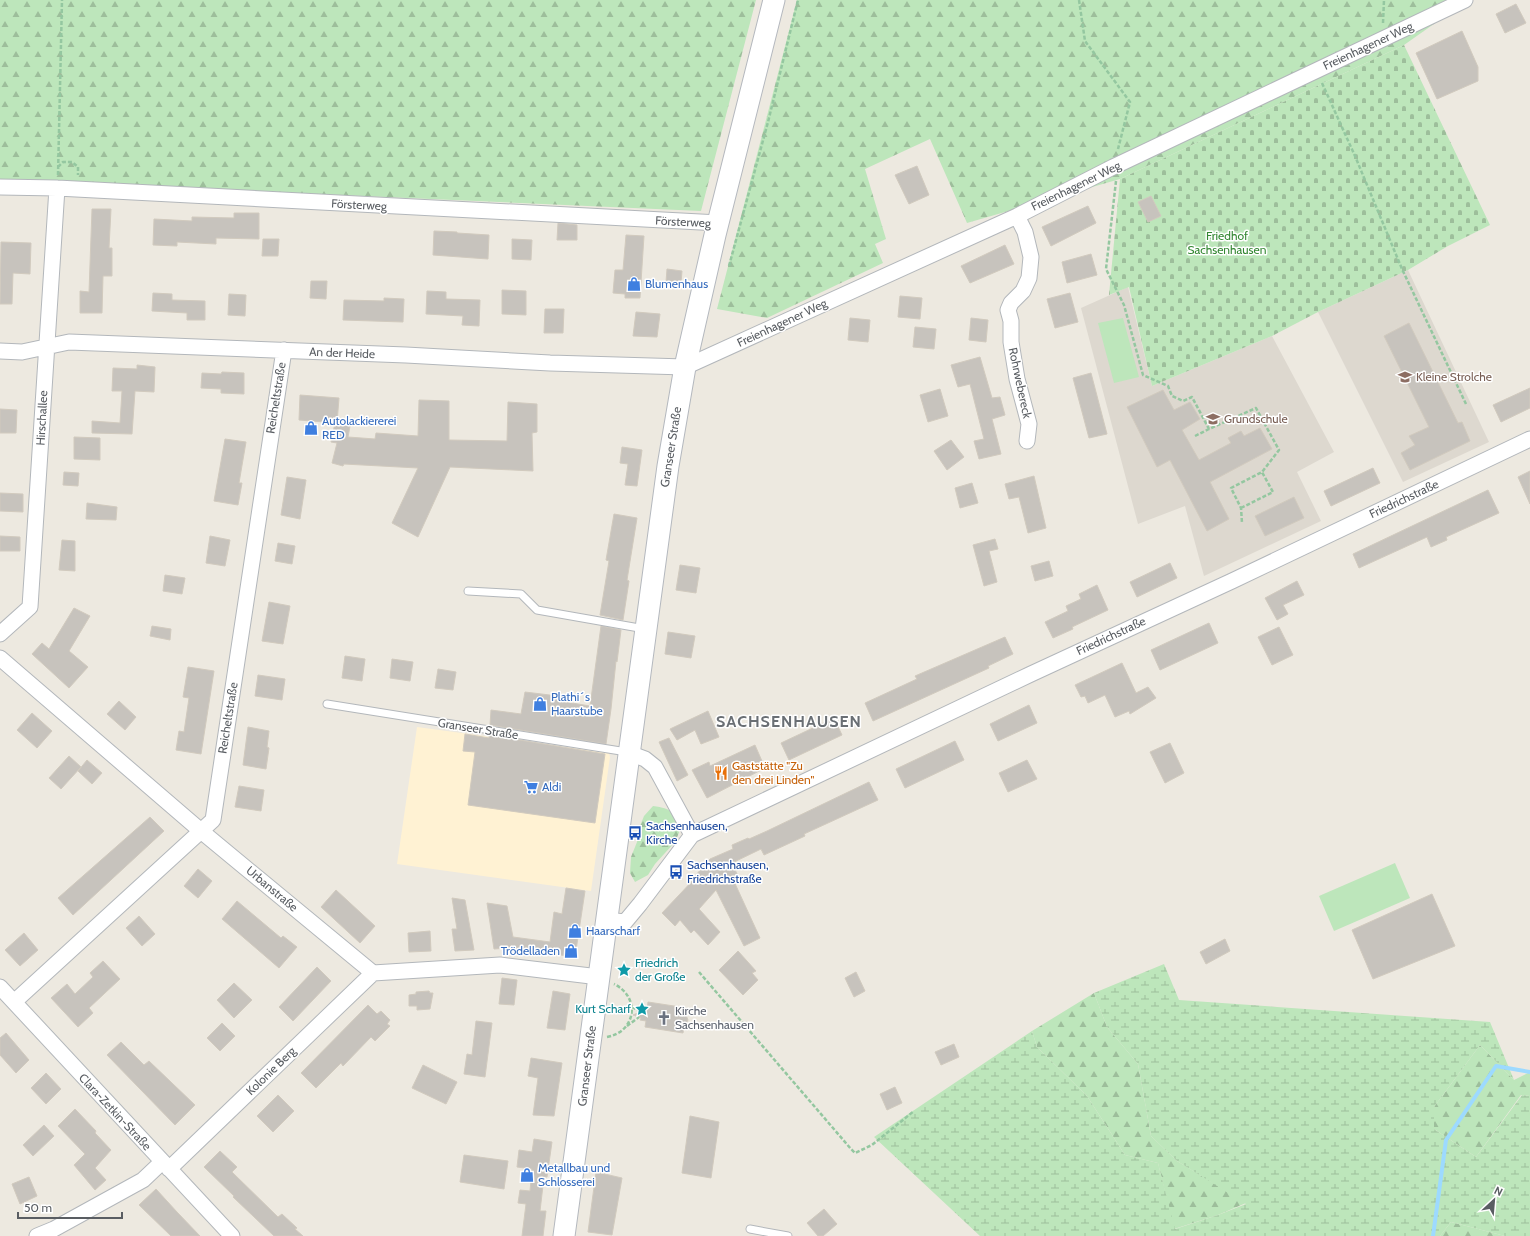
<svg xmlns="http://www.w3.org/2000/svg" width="1530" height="1236" viewBox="0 0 1530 1236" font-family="Cabin,sans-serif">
<defs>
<pattern id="forest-firs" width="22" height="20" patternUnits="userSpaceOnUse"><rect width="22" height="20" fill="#bde6bb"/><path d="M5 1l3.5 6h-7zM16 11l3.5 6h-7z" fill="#9dbe9b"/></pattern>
<pattern id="wetland-marsh" width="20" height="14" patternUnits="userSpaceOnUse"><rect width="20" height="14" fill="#bde6bb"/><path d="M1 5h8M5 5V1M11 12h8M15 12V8" fill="none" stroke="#9dbe9b"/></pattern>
<pattern id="cemetery-stones" width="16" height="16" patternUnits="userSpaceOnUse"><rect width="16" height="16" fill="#bde6bb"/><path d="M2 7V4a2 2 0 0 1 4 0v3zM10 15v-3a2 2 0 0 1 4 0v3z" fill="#9dbe9b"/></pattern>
</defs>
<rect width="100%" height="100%" fill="#ede9e0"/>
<path fill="#fff2d3" d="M417,727L609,753L610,757L591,891L397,864Z"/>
<path fill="#ddd8cf" d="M1408,270L1489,442L1403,482L1318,312Z
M1128,287L1152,386L1272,336L1334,452L1297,472L1321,521L1204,576L1185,506L1138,524L1081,308Z"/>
<path fill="#bde6bb" d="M1123,318L1139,377L1114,383L1098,323Z
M1395,863L1410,898L1334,931L1319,896Z"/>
<path fill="url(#forest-firs)" d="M0,0H756L701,211L0,180Z
M797,0H1468L1404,45L1120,179L967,223L930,139L865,169L886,239L875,244L883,263L767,318L717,309Z
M653,806C673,809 672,811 681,828L675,842L655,864L648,875L635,882L630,873L631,857L637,842L640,826L644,816Z
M1094,993L1107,1027L1138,1064L1151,1136L1177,1161L1246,1203L1218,1215L1174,1229L1158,1163L1125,1155L1087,1096L1037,1047L1032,1031Z
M1480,1045L1514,1080L1530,1072V1096L1521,1095L1476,1157L1434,1129V1107Z
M1451,1222L1505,1236H1506H1440Z"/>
<path fill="url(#wetland-marsh)" d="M1164,964L1179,1000L1490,1022L1514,1080L1480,1045L1434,1107V1129L1476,1157L1522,1095L1530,1096V1236H1505L1451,1222L1440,1236H980L874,1137L1032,1031L1037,1047L1087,1096L1125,1155L1158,1163L1175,1229L1218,1215L1246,1204L1177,1161L1151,1136L1138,1064L1107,1027L1094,993Z"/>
<path fill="url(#cemetery-stones)" d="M1404,45L1490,225L1448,246L1408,270L1318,312L1272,336L1152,386L1129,287L1109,295L1120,179Z"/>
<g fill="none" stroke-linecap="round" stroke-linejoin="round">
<path stroke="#9ddaff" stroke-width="4" d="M1433,1236L1446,1140L1496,1066L1530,1072"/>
</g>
<path fill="#c7c3bd" stroke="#d1cabe" d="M1516,4L1526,23L1505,33L1496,14Z
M1462,31L1478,67V81L1437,99L1416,53Z
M917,166L929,195L909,204L895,175Z
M1151,196L1161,216L1148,222L1138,202Z
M1088,206L1096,223L1051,246L1042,227Z
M92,209H111L109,248H112V276H103L102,313H80V291L89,292Z
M234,213H259V239L216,238V244L177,242V246L153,245L154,219L192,221V217L234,218Z
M558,223L577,225V240H557Z
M434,231L457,232V233L489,235L488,259L433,255Z
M626,235L644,236L640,298H625V294L613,293L615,270H623Z
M263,239H279L278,256H262Z
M512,239L532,240L531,260L512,259Z
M1,242L31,243L30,274L13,273L12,304H0Z
M1005,245L1014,264L970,283L961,266Z
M1091,254L1097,275L1067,283L1062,262Z
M667,269L682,271L681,283L666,282Z
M311,281H327L326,299L310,298Z
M502,290L526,291V315L502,314Z
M427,291L446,292V299L480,300L479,326L462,325L463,316L426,314Z
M153,293L172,294V300L205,301V320H187V313L152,311Z
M1070,293L1078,322L1055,328L1047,299Z
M229,294L246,295L245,316L228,315Z
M900,296L922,298L920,319L898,317Z
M384,298L404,299L403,322L343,320L344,300L384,301Z
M545,309H564L563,333H544Z
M636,312L660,314L657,337L633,336Z
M850,318L870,320L868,342L848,340Z
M971,318L988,320L986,342L969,340Z
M1409,323L1458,423L1462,422L1470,441L1410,470L1401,453L1415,445L1409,436L1429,427L1384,336Z
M915,327L936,329L934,349L913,347Z
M980,357L992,398L1000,397L1005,415L992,419L1001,454L979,459L974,441L984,439L970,384L958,387L951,365Z
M137,365L155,367L154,392L135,391L132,434L92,433V421L120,423L122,391H112L113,368L137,369Z
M222,372L244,373V394L221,393V389L201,388L202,373L221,374Z
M1091,373L1107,434L1089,438L1073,378Z
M1530,388V408L1501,422L1493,405Z
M940,389L948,416L928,422L920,395Z
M1163,390L1174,410L1190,402L1200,419L1182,430L1199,460L1231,443L1228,438L1241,431L1244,436L1260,428L1272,449L1210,482L1229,519L1207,531L1170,460L1157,467L1127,407Z
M300,395L339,398L337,423L299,420Z
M419,400L449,401V440L507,441L508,402L537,404V432L532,433L533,471L450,467L418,537L392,523L418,468L344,464L343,466L332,463L337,443L331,442L335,423L350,426L348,437L375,439L376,433L418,436Z
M0,409L17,410L16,433H0Z
M74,437L100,438V460L74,459Z
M225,439L246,442L239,483H242L238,505L214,501Z
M951,440L964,457L947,470L934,451Z
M622,447L642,450L637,486L625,485L628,464L620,463Z
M1373,468L1380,483L1331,506L1324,491Z
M1530,471V504L1518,477Z
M64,472L79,473L78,486L63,485Z
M1034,476L1046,528L1028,533L1019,497L1009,499L1005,484Z
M287,477L306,480L300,519L281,515Z
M972,483L978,503L960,508L955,488Z
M1488,490L1499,513L1446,537L1447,540L1431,547L1427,537L1359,568L1353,554Z
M0,493L23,494V512L0,511Z
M1294,497L1304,518L1265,536L1255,516Z
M87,503L117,507L116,520L86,519Z
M614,514L637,518L627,580L629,581L623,620L600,615L609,561L606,560Z
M0,536L20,537V551H0Z
M210,536L230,540L225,566L206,563Z
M995,539L998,549L989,551L997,582L984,586L973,545Z
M62,540L75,541V571L59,570Z
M278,543L295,546L292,564L275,561Z
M1049,561L1053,576L1035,581L1031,566Z
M1170,563L1177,578L1137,597L1130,582Z
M680,565L700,568L696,593L676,590Z
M165,575L185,578L182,594L163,591Z
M1297,581L1304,595L1283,605L1288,614L1277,620L1265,598Z
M1097,585L1108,610L1072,627L1073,629L1053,638L1045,622L1068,611L1066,606L1081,599L1079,594Z
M269,602L290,606L283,644L262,641Z
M74,608L90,616L69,651L88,667L69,688L32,654L42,643L49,649Z
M1209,623L1218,643L1160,670L1151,650Z
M152,626L171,629L170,640L150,636Z
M601,626L621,630L617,662L616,661L611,709L606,744L490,725L491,710L521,714L525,692L566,697V702L590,706Z
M1279,627L1293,655L1272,665L1258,637Z
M668,632L695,636L691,658L665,654Z
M1005,637L1013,654L988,666L989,668L873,721L865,703L917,679L915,676Z
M345,656L365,659L362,681L342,678Z
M392,659L413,662L410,681L390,678Z
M1122,663L1136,693L1148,687L1156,698L1130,714L1129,711L1115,717L1105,695L1088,703L1085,696L1081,697L1075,685Z
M188,667L214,671L201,754L176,750L179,731L184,732L189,698L183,697Z
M438,669L456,672L453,690L435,688Z
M258,675L285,679L282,700L255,696Z
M119,701L136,717L125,730L107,714Z
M1029,705L1037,723L998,741L990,724Z
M708,711L719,737L701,744L695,730L677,740L670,729Z
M32,713L52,731L37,748L17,730Z
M834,718L842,735L789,760L781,743Z
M248,727L269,731L267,747L269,748L266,769L243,765Z
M465,734L489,738V735L605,754L595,823L468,805L475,752L463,751Z
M669,738L688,775L677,781L659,742Z
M955,741L964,760L905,788L896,769Z
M1170,743L1184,773L1165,783L1150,752Z
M755,745L765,768L707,798L692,770L709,762L710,766Z
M69,756L81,767L61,789L49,778Z
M87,760L102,773L92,784L78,771Z
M1027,760L1037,779L1008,792L999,773Z
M869,782L878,800L804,834L805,836L764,855L761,849L732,863L737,874L732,877L760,938L744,946L716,890L699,909L720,932L708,945L694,930L691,933L680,920L675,926L662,913L696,877L695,876L710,859L733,849L732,845L748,838L749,839L767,831Z
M239,786L264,790L261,811L235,807Z
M150,817L164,831L73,915L58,898Z
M198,869L212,881L198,898L184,886Z
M566,888L585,891L575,957L510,948L494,949L487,903L507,906L513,937L550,942L554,912L562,914Z
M336,890L375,926L360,943L321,907Z
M1432,894L1455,946L1373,979L1352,930Z
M452,898L465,900L474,950L455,951L452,929H457Z
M237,901L281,938L283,936L297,947L279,968L222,919Z
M139,916L155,934L142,946L126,928Z
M430,931L431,951L409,952L408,933Z
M24,933L38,950L20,966L5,950Z
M1225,939L1230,951L1206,964L1200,952Z
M738,951L756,971L752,973L758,980L743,995L719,970Z
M103,961L120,979L89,1008L93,1013L78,1027L51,998L67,984L75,994L93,977L90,973Z
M317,967L331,981L293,1021L279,1007Z
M856,972L865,991L854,997L845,978Z
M502,978L517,980L514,1005L499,1004Z
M234,983L252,1000L234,1018L217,1000Z
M429,991L430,993H433L430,1009L417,1010V1006H409V995L416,994V992Z
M553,991L570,994L565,1030L547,1028Z
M648,1002L687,1008L686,1015L688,1020L684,1027L683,1033L645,1027L646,1021L640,1020L641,1018L633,1015L647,1009Z
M368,1005L377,1014L381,1011L390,1020L387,1024L390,1026L375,1041L371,1037L343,1066L341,1063L316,1088L301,1073Z
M476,1021L492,1023L485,1077L464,1074L467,1054L472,1055Z
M222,1023L235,1036L220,1051L207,1038Z
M6,1033L29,1060L16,1073L0,1055V1038Z
M121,1042L144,1065L149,1061L195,1105L175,1125L107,1055Z
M954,1044L959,1057L941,1065L935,1052Z
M531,1058L562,1063L554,1116L533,1115L538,1078L528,1076Z
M423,1065L457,1082L446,1104L412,1088Z
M46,1073L61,1089L46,1104L31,1088Z
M895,1087L902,1103L887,1110L880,1094Z
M278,1095L294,1111L273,1132L257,1116Z
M75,1109L96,1131L95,1133L111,1150L95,1168L106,1180L95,1190L74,1165L85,1154L58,1126Z
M690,1116L719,1122L711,1178L682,1173Z
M44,1125L54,1136L33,1156L23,1145Z
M534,1139L552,1142L547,1177H544L540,1211H546L543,1236H522L526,1204L518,1203L520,1190L530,1191L532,1169L517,1167L519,1150L532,1152Z
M220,1151L237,1167L232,1172L278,1217L282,1214L297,1228L295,1229L303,1236H274L233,1197L234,1196L204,1167Z
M464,1155L508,1161L504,1189L460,1182Z
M596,1172L622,1178L612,1235L588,1232Z
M29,1177L37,1196L20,1204L12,1184Z
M156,1189L177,1212L200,1236H171L139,1205Z
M824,1209L837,1224L823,1236H818L807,1223Z"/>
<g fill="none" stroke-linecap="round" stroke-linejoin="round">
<defs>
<path id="lane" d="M468,591L521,594L537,610L645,629
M327,704L627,752
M750,1229L788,1236"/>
<path id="street" d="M0,187L57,188L719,223
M1017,216L1025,232L1031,257L1029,278L1023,291L1011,303L1008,310L1011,321V342L1017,379L1029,424L1027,441
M0,351L22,352L69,342L406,355L550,363L685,367L1017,216L1113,167L1465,0
M0,634L30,607L57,188
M0,658L201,831L373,973L500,965L599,977
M629,753L645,759L655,767L692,835
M606,920L625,922L640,904L692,835L1031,674L1232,581L1530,439
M0,987L232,1236
M14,1002L213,820L284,350
M169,1169L373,973
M37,1236L54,1229L143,1180L162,1162"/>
<path id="secondary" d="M564,1236L668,466L685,367L715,235L774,0"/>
</defs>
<use href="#lane" stroke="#b3b7bb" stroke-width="9"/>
<use href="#street" stroke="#b3b7bb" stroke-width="17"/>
<use href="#secondary" stroke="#b4b8be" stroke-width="23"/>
<path stroke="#94c7a0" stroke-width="2.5" stroke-dasharray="4 2" stroke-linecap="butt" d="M1079,0L1085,41L1130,102L1118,149
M1383,23L1384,0
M1322,83L1355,156L1402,269L1466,404
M58,167L63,162H72L78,167V175
M58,175L62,0
M1116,181L1106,269L1124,305L1143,375L1168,386L1172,396L1183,401L1192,397L1209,429L1256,408L1279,450L1262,472L1231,488L1241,508L1242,523
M729,266L768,122L798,0
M1195,436L1209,429
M1241,508L1273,492L1262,472
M699,972L851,1149L855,1153L872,1145L914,1111
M632,1007L639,1011
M627,1026L639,1017
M607,1037C636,1032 641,997 614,984"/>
<use href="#lane" stroke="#fff" stroke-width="7"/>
<use href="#street" stroke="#fff" stroke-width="15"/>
<use href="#secondary" stroke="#fff" stroke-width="21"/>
</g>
<defs>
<symbol id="shop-bare" viewBox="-9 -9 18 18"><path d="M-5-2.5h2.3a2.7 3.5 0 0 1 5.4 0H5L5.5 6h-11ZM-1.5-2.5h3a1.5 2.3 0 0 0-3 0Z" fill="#3f7fe0" stroke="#fff" stroke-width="2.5" paint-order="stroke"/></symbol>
<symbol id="school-bare" viewBox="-9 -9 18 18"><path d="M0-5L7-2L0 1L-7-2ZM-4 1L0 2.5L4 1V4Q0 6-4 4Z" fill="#8d6e63" stroke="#fff" stroke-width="2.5" paint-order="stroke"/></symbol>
<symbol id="restaurant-bare" viewBox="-9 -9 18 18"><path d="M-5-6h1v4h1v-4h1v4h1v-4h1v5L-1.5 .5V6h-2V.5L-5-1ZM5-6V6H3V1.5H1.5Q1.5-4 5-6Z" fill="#e8710a" stroke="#fff" stroke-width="2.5" paint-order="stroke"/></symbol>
<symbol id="supermarket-bare" viewBox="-9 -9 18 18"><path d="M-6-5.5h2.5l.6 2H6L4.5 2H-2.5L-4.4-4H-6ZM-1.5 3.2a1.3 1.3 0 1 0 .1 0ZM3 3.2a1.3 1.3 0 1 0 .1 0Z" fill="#3f7fe0" stroke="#fff" stroke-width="2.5" paint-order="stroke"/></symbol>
<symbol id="bus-bare" viewBox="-9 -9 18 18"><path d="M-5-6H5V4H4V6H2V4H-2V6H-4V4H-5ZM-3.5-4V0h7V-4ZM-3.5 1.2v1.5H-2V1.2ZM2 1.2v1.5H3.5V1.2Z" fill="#1a4fb4" stroke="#fff" stroke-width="2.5" paint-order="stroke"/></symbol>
<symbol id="sight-bare" viewBox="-9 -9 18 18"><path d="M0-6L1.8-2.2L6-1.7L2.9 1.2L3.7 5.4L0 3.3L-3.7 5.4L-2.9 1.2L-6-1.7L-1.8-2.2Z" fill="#0f9aa8" stroke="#fff" stroke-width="2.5" paint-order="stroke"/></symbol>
<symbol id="church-bare" viewBox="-9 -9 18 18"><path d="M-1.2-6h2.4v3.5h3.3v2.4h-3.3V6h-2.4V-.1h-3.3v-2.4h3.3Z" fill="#6b7280" stroke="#fff" stroke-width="2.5" paint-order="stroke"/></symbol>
</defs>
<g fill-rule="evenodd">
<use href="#shop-bare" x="624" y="274" width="20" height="20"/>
<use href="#school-bare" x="1395" y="367" width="20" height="20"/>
<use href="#school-bare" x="1203" y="409" width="20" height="20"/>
<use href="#shop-bare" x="301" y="418" width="20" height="20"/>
<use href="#shop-bare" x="530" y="694" width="20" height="20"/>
<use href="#restaurant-bare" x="711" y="763" width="20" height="20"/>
<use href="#supermarket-bare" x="521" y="777" width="20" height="20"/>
<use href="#bus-bare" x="625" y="823" width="20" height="20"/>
<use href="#bus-bare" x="666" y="862" width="20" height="20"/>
<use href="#shop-bare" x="565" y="921" width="20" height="20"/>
<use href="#shop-bare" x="561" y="941" width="20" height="20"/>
<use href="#sight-bare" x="614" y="960" width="20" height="20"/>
<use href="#sight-bare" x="632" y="999" width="20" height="20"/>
<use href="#church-bare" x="654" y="1008" width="20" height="20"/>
<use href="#shop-bare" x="517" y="1165" width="20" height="20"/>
</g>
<g text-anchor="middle" stroke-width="3" stroke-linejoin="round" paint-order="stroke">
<g font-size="12" fill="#595d62" stroke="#fff">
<text transform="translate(1368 46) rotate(-25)" y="4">Freienhagener Weg</text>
<text transform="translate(1076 186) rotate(-26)" y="4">Freienhagener Weg</text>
<text transform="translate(359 205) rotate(3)" y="4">Försterweg</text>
<text transform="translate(683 222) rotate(3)" y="4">Försterweg</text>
<text transform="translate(782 323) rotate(-25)" y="4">Freienhagener Weg</text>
<text transform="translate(342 353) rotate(2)" y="4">An der Heide</text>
<text transform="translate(1020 383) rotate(78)" y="4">Rohrwebereck</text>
<text transform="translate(276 398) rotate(-81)" y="4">Reicheltstraße</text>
<text transform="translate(42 418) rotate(-87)" y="4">Hirschallee</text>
<text transform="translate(671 447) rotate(-81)" y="4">Granseer Straße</text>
<text transform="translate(1404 499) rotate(-25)" y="4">Friedrichstraße</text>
<text transform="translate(1111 636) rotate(-25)" y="4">Friedrichstraße</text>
<text transform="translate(228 718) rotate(-81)" y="4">Reicheltstraße</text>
<text transform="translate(478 729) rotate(9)" y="4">Granseer Straße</text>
<text transform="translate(272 889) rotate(40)" y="4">Urbanstraße</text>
<text transform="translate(587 1066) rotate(-83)" y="4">Granseer Straße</text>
<text transform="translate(271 1071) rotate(-44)" y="4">Kolonie Berg</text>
<text transform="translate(115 1112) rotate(47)" y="4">Clara-Zetkin-Straße</text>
</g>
<g font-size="12" fill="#338732" stroke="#fff">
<text x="1227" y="240">Friedhof<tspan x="1227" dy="14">Sachsenhausen</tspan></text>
</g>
<g font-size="12" fill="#366cbe" stroke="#fff" text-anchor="start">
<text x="645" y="288">Blumenhaus</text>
<text x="322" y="425">Autolackiererei<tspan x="322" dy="14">RED</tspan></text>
<text x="551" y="701">Plathi´s<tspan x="551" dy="14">Haarstube</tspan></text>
<text x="542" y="791">Aldi</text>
<text x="586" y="935">Haarscharf</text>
<text x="560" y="955" text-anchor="end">Trödelladen</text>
<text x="538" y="1172">Metallbau und<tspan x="538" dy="14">Schlosserei</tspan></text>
</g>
<g font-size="12" fill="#785e54" stroke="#fff" text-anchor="start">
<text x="1416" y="381">Kleine Strolche</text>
<text x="1224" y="423">Grundschule</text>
</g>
<g font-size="12" fill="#c56008" stroke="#fff" text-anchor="start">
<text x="732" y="770">Gaststätte "Zu<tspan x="732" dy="14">den drei Linden"</tspan></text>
</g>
<g font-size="12" fill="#164399" stroke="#fff" text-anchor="start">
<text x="646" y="830">Sachsenhausen,<tspan x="646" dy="14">Kirche</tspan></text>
<text x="687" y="869">Sachsenhausen,<tspan x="687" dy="14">Friedrichstraße</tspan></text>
</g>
<g font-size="12" fill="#0d838f" stroke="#fff" text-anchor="start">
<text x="635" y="967">Friedrich<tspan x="635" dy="14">der Große</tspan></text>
<text x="631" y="1013" text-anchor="end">Kurt Scharf</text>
</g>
<g font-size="12" fill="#5b616d" stroke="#fff" text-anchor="start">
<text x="675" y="1015">Kirche<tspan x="675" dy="14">Sachsenhausen</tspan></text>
</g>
<g font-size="16" font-weight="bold" letter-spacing="1" fill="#6a6f74" stroke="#fff">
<text x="789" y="727">SACHSENHAUSEN</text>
</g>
</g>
<g transform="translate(1494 1200) rotate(26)" stroke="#ffffff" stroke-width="3" paint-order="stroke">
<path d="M0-3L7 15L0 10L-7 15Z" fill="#595d62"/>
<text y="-6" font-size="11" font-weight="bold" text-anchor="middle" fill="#595d62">N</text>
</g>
<path d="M18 1212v6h104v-6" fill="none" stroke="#595d62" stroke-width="2"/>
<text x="24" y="1212" font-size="12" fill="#595d62" stroke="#ffffff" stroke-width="3" paint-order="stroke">50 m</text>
</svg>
